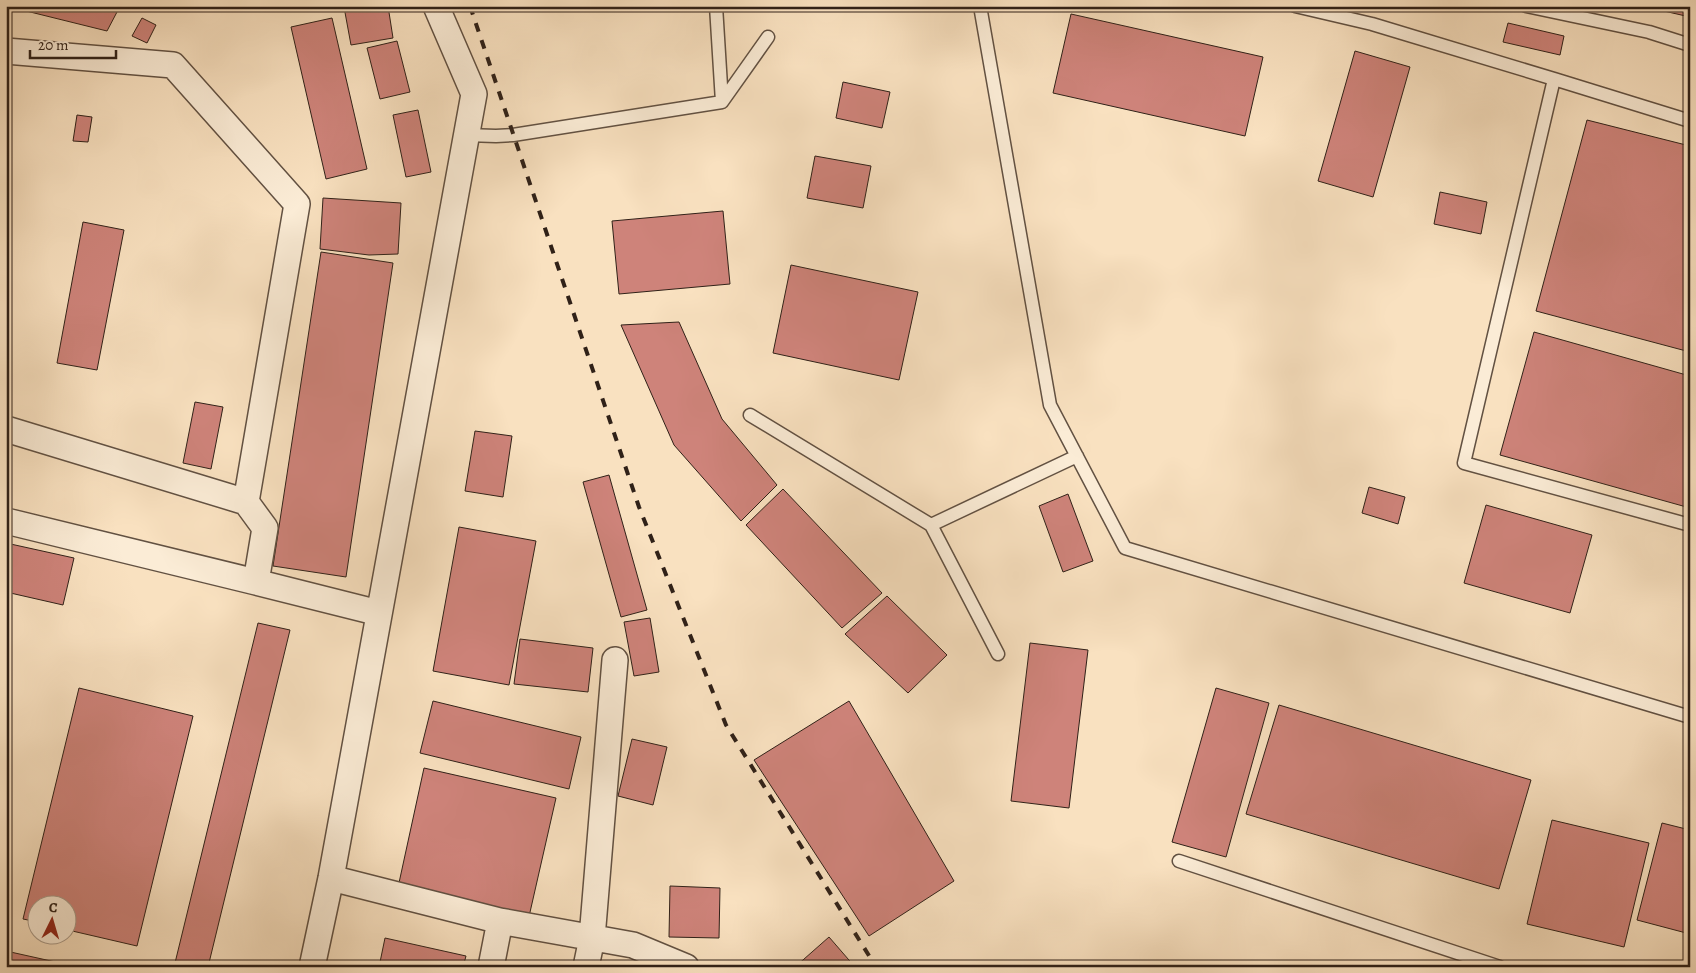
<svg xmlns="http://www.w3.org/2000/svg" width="1696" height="973" viewBox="0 0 1696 973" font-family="Alegreya,serif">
<rect width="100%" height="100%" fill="#f9e1c0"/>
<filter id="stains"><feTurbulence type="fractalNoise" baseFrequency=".004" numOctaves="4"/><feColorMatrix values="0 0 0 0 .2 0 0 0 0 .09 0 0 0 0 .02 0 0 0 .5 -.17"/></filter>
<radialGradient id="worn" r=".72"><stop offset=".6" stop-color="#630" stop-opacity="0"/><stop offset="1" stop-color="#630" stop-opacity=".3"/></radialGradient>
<path fill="#ce837a" stroke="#302118" d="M6,6H95L117,12L107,31Z
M388,6L393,38L351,45L344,7Z
M1642,6H1690V17Z
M1071,14L1263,57L1245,136L1053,93Z
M142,18L156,25L147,43L132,36Z
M332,18L367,169L326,179L291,27Z
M1508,23L1564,36L1560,55L1503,42Z
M397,41L410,92L380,99L367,48Z
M1355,51L1410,67L1373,197L1318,181Z
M843,82L890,92L882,128L836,118Z
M418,110L431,172L406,177L393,115Z
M77,115L92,117L88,142L73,141Z
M1587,120L1690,146V352L1536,311Z
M815,156L871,166L863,208L807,198Z
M1440,192L1487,202L1481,234L1434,224Z
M323,198L401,203L398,254L369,255L320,249Z
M723,211L730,284L619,294L612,221Z
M83,222L124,230L97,370L57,363Z
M321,252L393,263L346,577L273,566Z
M791,265L918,292L899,380L773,353Z
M679,322L722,419L777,485L741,521L674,445L621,325Z
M1534,332L1690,376V508L1500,455Z
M195,402L223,407L211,469L183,463Z
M475,431L512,436L503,497L465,491Z
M609,475L647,610L621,617L583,482Z
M1369,487L1405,497L1398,524L1362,513Z
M783,489L882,593L842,628L746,525Z
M1068,494L1093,561L1063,572L1039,506Z
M1486,505L1592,535L1570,613L1464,583Z
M459,527L536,541L509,685L433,671Z
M6,543L74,558L63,605L6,592Z
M887,596L947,655L908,693L845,634Z
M650,618L659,672L634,676L624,622Z
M258,623L290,630L208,967H174Z
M520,639L593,648L588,692L514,684Z
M1030,643L1088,650L1069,808L1011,801Z
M79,688L193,716L137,946L68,930V906H38V922L23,919Z
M1216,688L1269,703L1226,857L1172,842Z
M433,701L581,737L569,789L420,753Z
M849,701L954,881L869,936L754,760Z
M1279,705L1531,780L1499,889L1246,814Z
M632,739L667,747L653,805L618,796Z
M424,768L556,798L528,921L397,892Z
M1552,820L1649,843L1624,947L1527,924Z
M1662,823L1690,830V934L1637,920Z
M670,886L720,888L719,938L669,937Z
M829,937L855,967H795Z
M385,938L466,956L463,967H379Z
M6,951L78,967H6Z"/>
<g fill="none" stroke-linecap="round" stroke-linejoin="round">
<defs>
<path id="service" d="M716,6L722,102
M980,6L1050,405L1125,548L1690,717
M1295,6L1372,24L1554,79
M1526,6L1649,32L1690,45
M1690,121L1554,79L1464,463L1690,525
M466,135L496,136L513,135L722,102L768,37
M750,415L931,525L1077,456
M931,525L998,654
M1179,861L1500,967"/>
<path id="minor" d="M6,51L173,65L297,204L246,502
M6,429L246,502L265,528L256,582L379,613
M6,521L256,582
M331,878L500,921L633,945L686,967
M312,967L331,878L474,94L436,6
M491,967L500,921
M586,967L592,938L615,660"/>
</defs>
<use href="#service" stroke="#625142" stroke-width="15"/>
<use href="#minor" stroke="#625142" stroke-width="28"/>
<use href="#service" stroke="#fbecd6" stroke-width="12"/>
<use href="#minor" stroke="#fbecd6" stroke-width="25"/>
<path stroke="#302118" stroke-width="4" stroke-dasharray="9 9" stroke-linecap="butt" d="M470,6L639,507L726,725L876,967"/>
</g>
<rect width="1696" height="973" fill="none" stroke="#f9e1c0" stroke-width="25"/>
<rect x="8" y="8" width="1681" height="958" fill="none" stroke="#302118" stroke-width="2.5"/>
<rect x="12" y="12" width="1671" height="948" fill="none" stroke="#302118"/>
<g transform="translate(52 920) rotate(5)"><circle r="24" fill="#fbecd6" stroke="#aa9b8a"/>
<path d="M0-4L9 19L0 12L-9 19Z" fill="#8f2418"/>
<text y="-8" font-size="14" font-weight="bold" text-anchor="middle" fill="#302118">С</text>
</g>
<path d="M30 50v8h86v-8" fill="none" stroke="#302118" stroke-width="2.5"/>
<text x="38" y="50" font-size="15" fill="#302118" stroke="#fbecd6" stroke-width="4" paint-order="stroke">20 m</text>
<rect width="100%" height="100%" filter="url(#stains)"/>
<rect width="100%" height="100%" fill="url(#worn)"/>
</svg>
